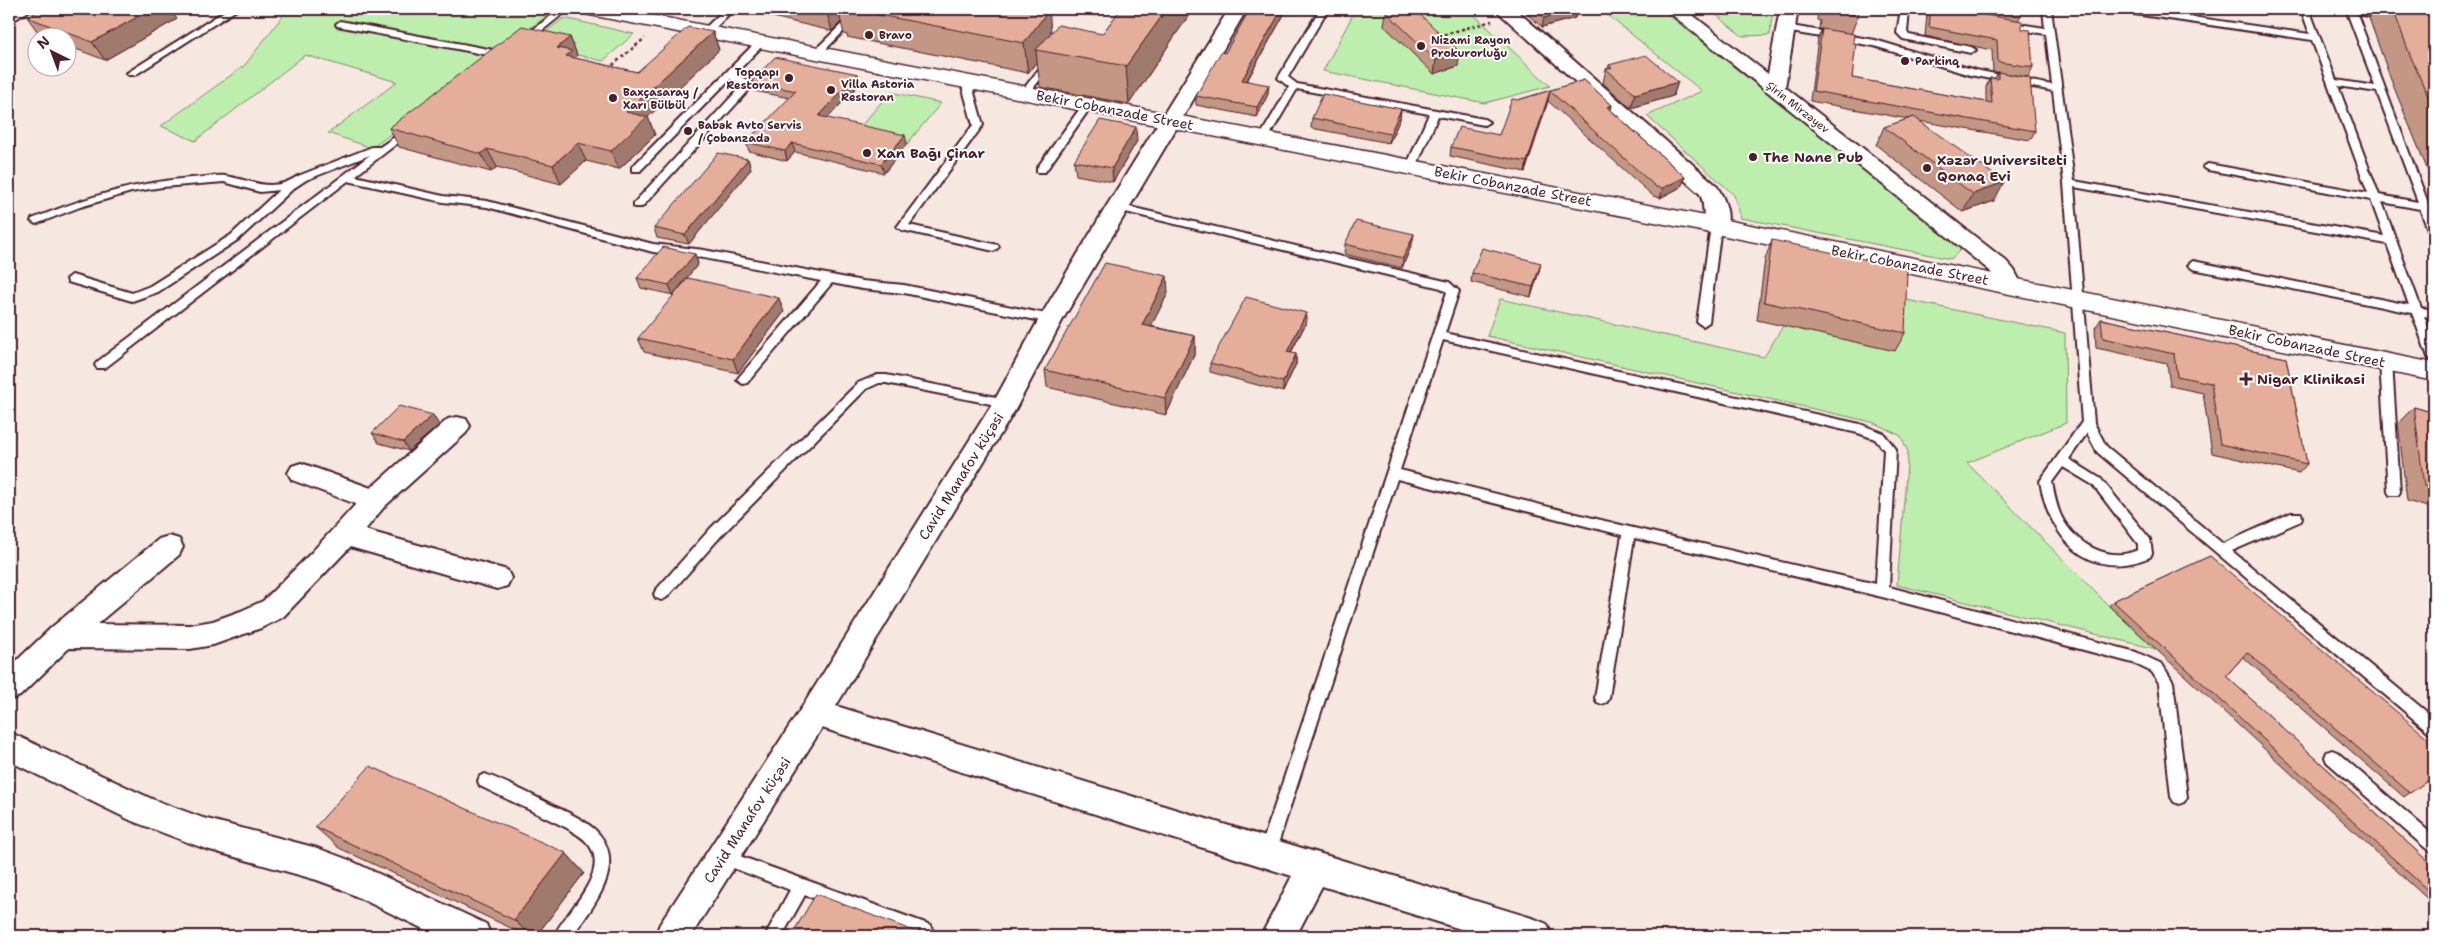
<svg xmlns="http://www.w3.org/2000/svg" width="2443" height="945" viewBox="0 0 2443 945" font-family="'Shantell Sans',sans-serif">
<rect width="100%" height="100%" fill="#f7e7e1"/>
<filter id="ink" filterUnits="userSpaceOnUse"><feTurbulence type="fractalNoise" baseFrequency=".02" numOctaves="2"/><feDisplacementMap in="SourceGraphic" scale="10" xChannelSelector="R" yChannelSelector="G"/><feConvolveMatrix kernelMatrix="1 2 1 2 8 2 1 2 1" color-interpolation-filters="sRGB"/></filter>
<g filter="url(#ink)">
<path fill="#bdeead" stroke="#84866c" d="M288,9H536L552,12L372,148L328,133L397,82L305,55L195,141L161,126L245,65Z
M1051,9H1117L1096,16Z
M1356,9H1468L1550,86L1485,103L1323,71Z
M1600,9H1661L1962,248L1951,259L1741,218L1734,195L1647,116L1702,91Z
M1709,9H1773L1770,35L1742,36Z
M564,18L634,34L603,61L530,44Z
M890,92L941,103L907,144L855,133Z
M1897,298L2065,333L2066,423L1967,463L2109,606L2156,649L1897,585L1908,452L1901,436L1872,422L1487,336L1500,299L1764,357L1783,326Z"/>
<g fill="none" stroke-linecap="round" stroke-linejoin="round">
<defs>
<path id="service" d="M22,9H32L9,23V16Z
M228,9H238L135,75H129L127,73Z
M560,9H569L529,41H523V37Z
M725,9H734L710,33H704V29Z
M857,9H866L820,55H814V51Z
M1320,9H1328L1288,77L1297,84L1484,119L1489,122L1484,125L1438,116L1416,167L1411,170L1406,167L1429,114L1297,89L1267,140H1261L1259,138L1289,87L1278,78Z
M1901,9H1928L1947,12V16L1944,17L1909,10L1907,32L1909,35L1971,47L1976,50L1971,53L1903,39L1897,33Z
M2043,9H2051L2074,181L2384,236L2371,200L2208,170L2203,167L2208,164L2368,193L2312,40L2121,12L2117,9H2137L2310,34L2301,9H2309L2336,80L2375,86L2347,12L2342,9C2355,8 2380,8 2391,16L2387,19L2357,14L2434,219V235L2429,232L2420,209L2382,202L2421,308L2434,310V318L2424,316L2434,342V361L2428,357L2412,313L2193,269L2188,265L2193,261L2409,305L2387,244L2074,187L2094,423L2106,446L2223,544L2291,513H2301L2302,517L2301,521L2232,551L2434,718V733L2429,732L2097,452L2087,433L2069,459L2101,479L2150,539L2152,553L2150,557C2089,583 2049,538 2040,481L2082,422L2064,183L2053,91L1970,75L1874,46L1785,31L1780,28L1785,25L1875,40L1975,70L2052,85L2046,34L2006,28L2001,25L2006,22L2045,28ZM2338,86L2377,92L2418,202L2379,195ZM2063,467L2093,485L2138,544V550C2108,563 2075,544 2061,516C2056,505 2054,493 2052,482Z
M340,21L504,52L509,55L504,58L337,26L336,24Z
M761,39L764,40V44L735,74L751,82L753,84L749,90L642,207H634V203L743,84L730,79L640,171H632V167L758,40Z
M1049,59L1052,60V64L1028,95H1022V91L1046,60Z
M966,79L971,82L983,125L909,225L998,245L999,247L994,251L902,230L897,227L973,125L961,82Z
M1087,102L1092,105L1045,172H1037V168L1084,103Z
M409,127L414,130L412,132L355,176L443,196L487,201L653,244L704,250L862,281L904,285L1051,315L1057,319L1051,323L904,293L862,289L832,283L747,383L743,384L737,380L739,377L821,281L704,258L653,252L487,207L443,202L348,181L105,368H97L95,365L97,362L370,155L306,180L294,188L239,239L158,292L132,301L68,282L67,279L72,275L132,293L150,286L231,235L279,190L260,192L224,182L162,187L131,192L80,207L36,224L31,221L32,219C87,197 132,183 191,178C202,178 215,175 225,176C253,180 271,194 298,176L372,147H380Z
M1117,204L1449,282L1459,291L1445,333L1860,424L1883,433L1896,449L1889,587L2136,652L2162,664L2173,682L2187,797L2184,802L2179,804L2174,802L2171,797L2159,683L2152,672L2133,663L1882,597L1634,538L1609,698L1607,702L1602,704L1597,702L1595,698L1622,535L1397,479L1275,853L1272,858L1267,860L1262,858L1259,853L1447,292L1441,288L1113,209L1112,207ZM1443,340L1858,433L1875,439L1884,450L1876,584L1629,527L1400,470Z
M1716,223L1721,226L1709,322L1703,326L1697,322L1711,226Z
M2386,358L2392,362L2400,492L2398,495H2390L2388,492L2380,362Z
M877,375H886L1006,399L1012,403L1006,407L886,383H879L866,389L721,536L666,598L661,600L656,598L654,594L656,590L711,528L858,383Z
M2332,750L2337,752L2434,836V853L2429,851L2327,762L2325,757L2327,752Z
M485,774C509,783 532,795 554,806C569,813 588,821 599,834C627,867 591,910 572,936H554C564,913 611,874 589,845C584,838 575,833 567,828L480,786L478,781L480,776Z
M723,850L925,923L931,925L933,931L931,936H918L805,895L782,936H765L790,890L718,862L715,857L718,852Z"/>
<path id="minor" d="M1229,9H1247L1063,319L1015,410L836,706L1535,919L1547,924L1552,936H1483L1322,886L1296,936H1261L1292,876L822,728L691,936H655L660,924L804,704L996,398L1039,319L1106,207Z
M1495,9H1515L1716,185C1724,197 1733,217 1724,231L1716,233L1708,231C1701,220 1706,206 1700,194Z
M1665,9H1685L1768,74L1780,9H1798L1785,87L2006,261L2014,270L2022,285L2018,291L2010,293L2002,291L1990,271Z
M457,417L466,419L470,426L466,433L384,507L365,530L507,570L511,578L507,586L497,589L350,547L283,617L261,628L213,645L190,649L69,648L20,696L9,700V668L52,627L159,539L169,536L179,539L183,547L179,555L97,624L190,625L213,621L241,611L263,601L312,552L356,504L292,480L288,473L292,466L301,463L371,488L448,419Z
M9,732L152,799L203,818L317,848L349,860L486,924L491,936H438L339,888L317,880L203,848L132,821L9,761Z"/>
<path id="tertiary" d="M580,9H619L1716,218L2434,363V381L1716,234L590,15L583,13Z"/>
</defs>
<use href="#service" stroke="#4a1f2b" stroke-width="4"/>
<use href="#minor" stroke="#4a1f2b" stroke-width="4"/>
<use href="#tertiary" stroke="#4a1f2b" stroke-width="3"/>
<path stroke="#4a1f2b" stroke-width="2.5" stroke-dasharray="3 3" stroke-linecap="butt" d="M1438,36L1492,21
M608,69L645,38"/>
<use href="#service" fill="#fff" fill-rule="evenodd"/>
<use href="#minor" fill="#fff" fill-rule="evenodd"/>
<use href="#tertiary" fill="#fff" fill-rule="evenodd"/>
</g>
<path fill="#c49684" stroke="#4a1f2b" d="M747,9H1039L1051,32L1102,34L1121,9H1193L1129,104L1040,87L1037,61L1028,73L847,37V35L844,34L841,22L832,31L747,11Z
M1250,9H1286V11L1247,81L1268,94L1257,117L1196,105V96L1225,53Z
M1521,9H1577L1575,18L1542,27Z
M1818,9H1859L1858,16L1851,34L1853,43L1852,78L1986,102V87L1990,78H1995L1998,72H1993L1992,50L1925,36L1927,15L1929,9H2022V12L2018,21L2022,29L2033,67L2028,77L2009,74L2035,131L2030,140L1919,121L1994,201L1963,212L1876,145L1884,127L1908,119L1810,101L1818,38L1822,29H1819L1820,21L1817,20Z
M2369,9H2432L2434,14V186L2391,80L2369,18L2375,10Z
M1386,12L1458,66L1434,74L1384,26Z
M27,17L177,19L105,60L68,46V38H46L40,35Z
M713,32L719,50L648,117L655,135L619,169L586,161L561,184L497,167L491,172L399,147L389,128L570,37L577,55L574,58L637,72Z
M1609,65L1678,82L1673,96L1631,108L1603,83L1606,69H1608Z
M858,74L860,83L828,118L907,144L884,173L795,152L787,161L749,151L746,142L790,98L754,91L751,82Z
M1584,80L1612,105L1611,110L1685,177L1681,187L1660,198L1653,196L1548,101L1525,172L1450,156L1451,147L1499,135L1518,100Z
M1401,109L1400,119L1389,143L1311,128L1312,118Z
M1137,141L1113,182L1076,175L1074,161Z
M748,159L751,169L689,244L657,238L654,228Z
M1414,234L1412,244L1402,268L1344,254L1345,244Z
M1772,240L1905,333L1895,351L1757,320L1765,259Z
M695,254L698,264L673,295L641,288L637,278Z
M1541,263L1531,297L1471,282L1472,273Z
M1168,293L1151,326L1195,336V353L1166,415L1047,387L1045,370Z
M784,312L738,373L644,352L638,338Z
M2434,312V336L2428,319Z
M2101,319L2286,358L2307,464L2299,473L2212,453L2203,393L2170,386L2167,363L2096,348L2095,328Z
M1306,323L1291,353L1296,354V364L1283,392L1210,372V363Z
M2414,407L2434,413V509L2407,501L2398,423Z
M439,425L409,451L379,443L372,433Z
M2210,556L2434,776L2404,797L2243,657L2226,676L2434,867V905L2109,606L2113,601Z
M315,827L566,853L584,873L536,936H528L339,848Z"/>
<path fill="#a07a6c" stroke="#4a1f2b" d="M152,9H170L177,19L105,60L92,42Z
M826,9H838L841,22L832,31Z
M1167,9H1193L1129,104L1126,66Z
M1282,9H1286V11L1242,89V80Z
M1577,9L1575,18L1542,27L1544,18Z
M1049,10L1052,41L1036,50L1037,61L1028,73L1024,43Z
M713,32L719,50L648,117L655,135L619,169L611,151L626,112Z
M570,37L577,55L574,58L579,69L557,48Z
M1460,52L1458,66L1434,74L1436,60Z
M858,74L860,83L821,125L819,116Z
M1678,82L1673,96L1631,108L1635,94Z
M1269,85L1268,94L1257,117V107Z
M1550,91L1548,101L1525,172L1527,162Z
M1612,105L1609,115L1607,107Z
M1401,109L1400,119L1389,143L1390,134Z
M1136,127L1137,141L1113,182L1112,168Z
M905,135L907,144L884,173L881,164Z
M578,143L586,161L561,184L553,165Z
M792,143L795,152L787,161L785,151Z
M487,149L497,167L491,172L481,154Z
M748,159L751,169L689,244L685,235Z
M1685,177L1681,187L1660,198L1663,188Z
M2004,182L1994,201L1963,212L1973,194Z
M1414,234L1412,244L1402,268L1403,258Z
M695,254L698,264L673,295L669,285Z
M1541,263L1539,272L1531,297L1533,287Z
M1167,276L1168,293L1143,342L1142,325Z
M779,298L784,312L738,373L733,359Z
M1306,313V323L1286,361L1287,352Z
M1195,336V353L1166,415L1165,398Z
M1296,354V364L1283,392V382Z
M433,415L439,425L409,451L403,442Z
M566,853L584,873L536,936H531L514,920Z"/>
<path fill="#e4ae9a" stroke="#4a1f2b" d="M43,9H152L92,42L27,17Z
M848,9H1039L1049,10L1024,43Z
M1121,9H1167L1126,66L1036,50L1058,25L1102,34Z
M1250,9H1282L1242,80L1269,85L1257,107L1196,96L1221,52L1225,53Z
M1398,9H1414L1460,52L1436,60L1386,12Z
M1534,9H1577L1544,18Z
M1826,9H1859L1858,16L1826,11Z
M1931,9H1949L2022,21V29L2030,30L2033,67L1998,62L1997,40L1929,27Z
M2000,9H2022V12Z
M2393,9H2432L2434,14V110L2410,55Z
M522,26L570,37L557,48L572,51L566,56L637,72L688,27L713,32L626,112L647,117L611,151L578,143L553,165L487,149L481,154L389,128Z
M1822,29L1854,34L1853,43H1856L1852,78L1992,103L1990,78L1998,79V72L2030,78L2035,131L1813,91Z
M1646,55L1678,82L1635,94L1606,69L1612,68L1609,65Z
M775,57L858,74L819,116L905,135L881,164L792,143L785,151L746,142L796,91L751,82Z
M1584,80L1612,105L1607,107L1685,177L1663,188L1656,187L1550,91L1527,162L1451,147L1459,127L1499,135L1512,99L1518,100Z
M1323,94L1401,109L1390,134L1312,118Z
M1914,117L2004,182L1973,194L1884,127Z
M1100,120L1136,127L1112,168L1074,161Z
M718,153L748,159L685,235L654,228Z
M1356,221L1414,234L1403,258L1345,244Z
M1772,240L1907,268L1905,333L1764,302Z
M663,247L695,254L669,285L637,278Z
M1482,248L1541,263L1533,287L1472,273Z
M1105,263L1167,276L1142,325L1195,336L1165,398L1045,370Z
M688,278L779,298L733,359L638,338Z
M1246,297L1306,313L1287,352L1296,354L1283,382L1210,363Z
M2101,319L2286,358L2307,464L2220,444L2211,383L2177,376L2174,354L2103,338Z
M399,406L433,415L403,442L372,433Z
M2414,407L2434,413V488L2424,486Z
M2210,556L2434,743V776L2410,793L2247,652L2226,676L2434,867V896L2113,601Z
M370,766L566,853L514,920L315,827Z
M816,894L927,936H791Z"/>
</g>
<g fill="#4a1f2b" stroke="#fff" stroke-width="2">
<circle cx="869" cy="35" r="5"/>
<circle cx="1421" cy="46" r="5"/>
<circle cx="1905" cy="61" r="5"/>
<circle cx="789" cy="78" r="5"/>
<circle cx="831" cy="90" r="5"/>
<circle cx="613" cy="98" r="5"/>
<circle cx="688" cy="131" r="5"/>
<circle cx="867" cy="153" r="5"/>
<circle cx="1753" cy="157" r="5"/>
<circle cx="1927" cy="168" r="5"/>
<path d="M2243.5 371.5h5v5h5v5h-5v5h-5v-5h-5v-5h5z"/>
</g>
<g text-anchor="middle" stroke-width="4" stroke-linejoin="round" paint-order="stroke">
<g font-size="11" font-weight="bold" fill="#4a1f2b" stroke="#fff" text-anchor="start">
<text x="879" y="39">Bravo</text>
<text x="1431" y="44">Nizami Rayon<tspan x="1431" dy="13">Prokurorluğu</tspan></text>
<text x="1915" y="65">Parkinq</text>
<text x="779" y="76" text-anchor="end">Topqapı<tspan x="779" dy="13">Restoran</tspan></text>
<text x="841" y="88">Villa Astoria<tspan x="841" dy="13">Restoran</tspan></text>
<text x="623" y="96">Baxçasaray /<tspan x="623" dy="13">Xarı Bülbül</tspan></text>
<text x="698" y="129">Babək Avto Servis<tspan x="698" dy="13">/ Çobanzadə</tspan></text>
</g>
<g font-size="11" fill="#4a1f2b" stroke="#fff">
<text transform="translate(1798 107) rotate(38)" y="4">Şirin Mirzəyev</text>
</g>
<g font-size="14" fill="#4a1f2b" stroke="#fff">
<text transform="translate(1115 110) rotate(11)" y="5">Bekir Cobanzade Street</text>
<text transform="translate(1513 186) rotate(11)" y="5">Bekir Cobanzade Street</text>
<text transform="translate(1910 265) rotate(11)" y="5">Bekir Cobanzade Street</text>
<text transform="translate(2307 346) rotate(12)" y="5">Bekir Cobanzade Street</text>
<text transform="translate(961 476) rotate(-58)" y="5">Cavid Manafov küçəsi</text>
<text transform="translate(747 820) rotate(-57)" y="5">Cavid Manafov küçəsi</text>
</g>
<g font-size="14" font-weight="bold" fill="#4a1f2b" stroke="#fff" text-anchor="start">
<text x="877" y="158">Xan Bağı Çinar</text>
<text x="1763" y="162">The Nane Pub</text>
<text x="1937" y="165">Xəzər Universiteti<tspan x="1937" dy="16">Qonaq Evi</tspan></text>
<text x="2257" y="384">Nigar Klinikasi</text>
</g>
</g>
<rect width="2443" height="945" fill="none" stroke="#fff" stroke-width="30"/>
<rect x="15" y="15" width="2413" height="915" fill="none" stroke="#4a1f2b" stroke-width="2" filter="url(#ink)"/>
<g transform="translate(52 52) rotate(318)"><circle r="24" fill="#ffffff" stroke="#b7a5aa"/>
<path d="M0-4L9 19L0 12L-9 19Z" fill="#4a1f2b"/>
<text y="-8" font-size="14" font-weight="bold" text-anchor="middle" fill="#4a1f2b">N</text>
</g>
</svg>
